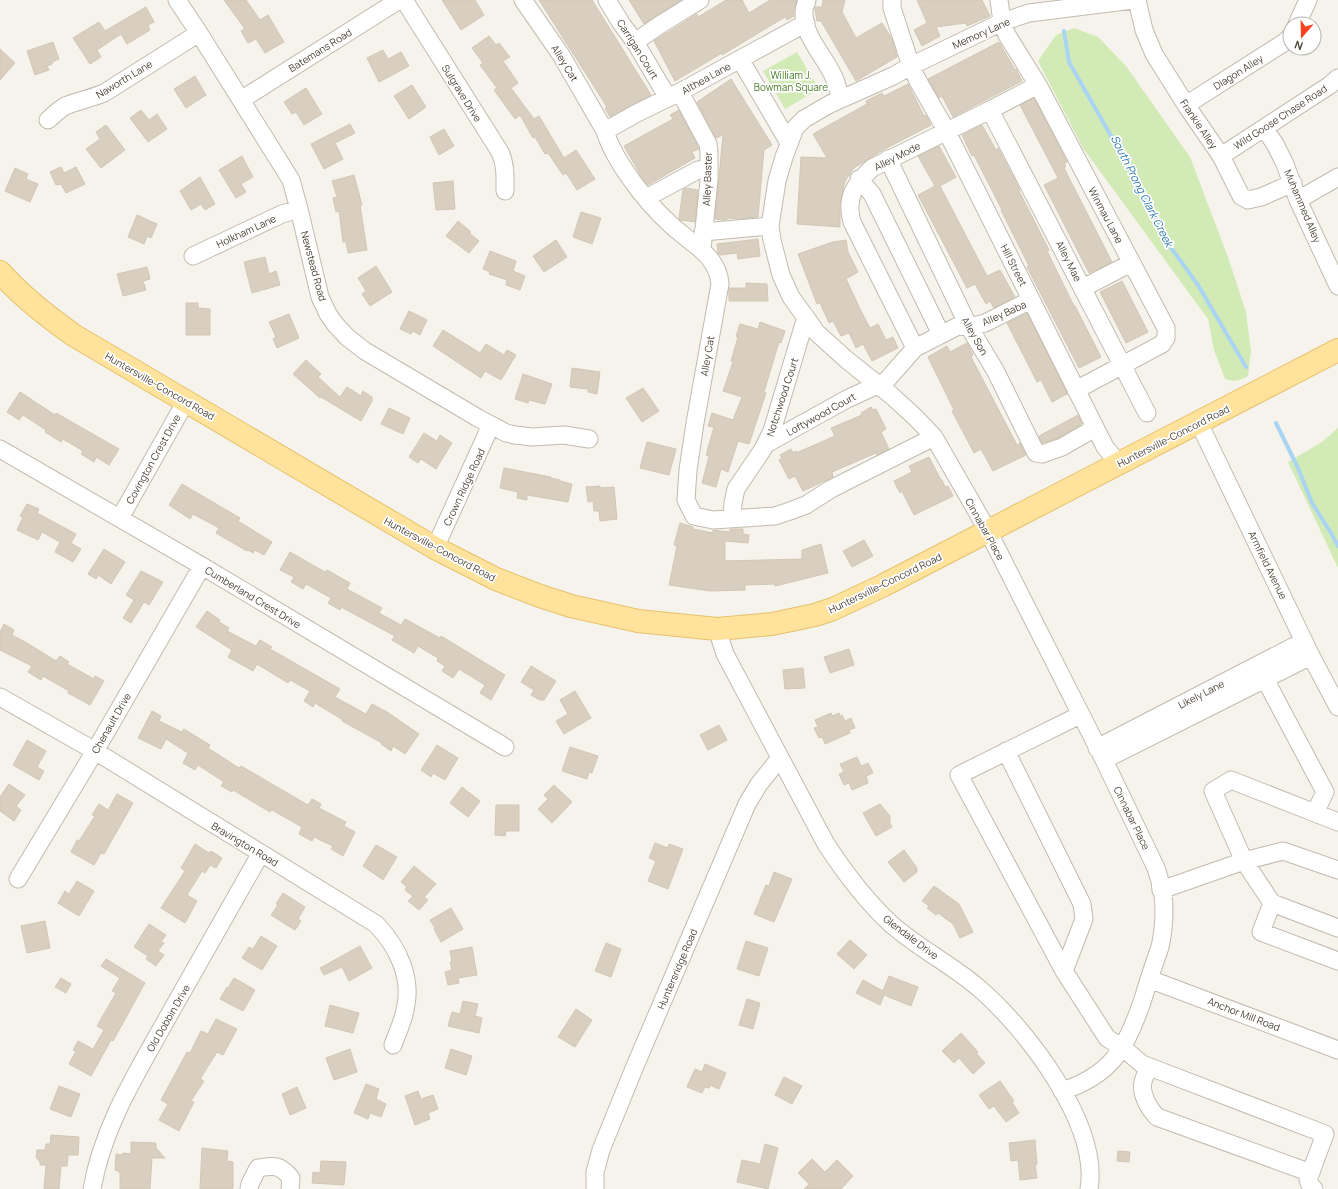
<svg xmlns="http://www.w3.org/2000/svg" width="1338" height="1189" viewBox="0 0 1338 1189" font-family="Manrope,sans-serif">
<rect width="100%" height="100%" fill="#f6f3ec"/>
<path fill="#d2eab5" d="M1074,28L1098,37L1126,66L1190,157L1229,260L1246,312L1251,351L1248,376C1240,381 1234,382 1225,379L1214,350L1208,319L1083,148L1038,61L1056,35Z
M797,52L819,89L785,109L763,71Z
M1338,428V568L1288,462L1322,442Z"/>
<g fill="none" stroke-linecap="round" stroke-linejoin="round">
<path stroke="#a9d4f2" stroke-width="4" d="M1064,31L1069,62L1111,136L1115,139L1130,171L1152,209L1167,242L1198,285L1246,367
M1276,423L1298,468L1312,503L1331,533L1338,546"/>
</g>
<path fill="#d8cfc1" stroke="#d3c7b4" d="M224,0H246L260,20L268,15L284,42L265,53L256,39L248,43L241,31L245,29Z
M442,0H475L484,15L461,30Z
M539,0H592L651,95L610,117L605,108L607,107Z
M629,0H681L644,24Z
M726,0H742L749,13L770,0H797L794,9V16L787,20L785,17L722,55V53L675,81L654,41L697,14L698,17Z
M823,0H845L842,12L856,38L882,23L892,39L897,57L856,81L821,21H817L815,9V7H822Z
M917,0H982L990,16L967,26L966,23L936,27L940,36L922,46L914,30L927,23Z
M146,7L154,22L148,25L150,30L127,44L121,34L97,50L101,57L90,64L73,38L99,22L105,31Z
M489,36L496,45L499,43L510,57L503,61L518,83L511,88L534,119L539,116L564,158L576,150L595,179L577,190L566,173L563,175L548,153L545,154L535,137L533,138L520,115L515,119L494,90L497,88L480,65L483,63L472,48Z
M53,42L59,59L52,62V64L47,66L49,70L35,75L27,51Z
M999,42L1015,70L1016,69L1022,81L953,117L942,96L939,98L928,79Z
M0,49L15,63L0,80Z
M383,50L388,59L401,52L409,66L379,82L367,58Z
M195,76L206,95L186,108L174,89Z
M731,79L772,145L764,150L758,217L737,219L727,218V220H724L715,219L723,135L716,138L697,102Z
M908,84L924,116L926,115L931,125L883,150L854,168L845,181L840,204V227L797,224L801,157L827,158L813,134L867,104L866,101L882,93L884,96Z
M412,85L426,107L409,119L394,96Z
M306,88L322,114L304,125L296,112L292,114L284,102Z
M1034,98L1067,162L1064,164L1066,166L1064,168L1112,262L1089,273L1044,185L1058,178L1020,105Z
M141,110L149,120L157,114L167,129L148,142L130,118Z
M679,110L698,147L699,149L692,152L695,158L648,185L641,176L624,146L673,119L670,115Z
M350,124L355,133L335,143L343,159L324,169L311,144Z
M106,125L125,150L101,168L86,149L100,139L96,132Z
M982,125L996,150L998,148L1020,190L1019,191L1049,250L1047,251L1074,306H1075L1101,357L1079,368L1027,267L1029,266L1001,210H1002L974,155L972,156L962,135Z
M444,129L454,146L439,155L430,137Z
M939,146L956,177L940,186L987,276L1000,270L1015,297L994,308L990,301L986,304L975,284L967,288L918,195L935,186L918,156Z
M242,156L253,177L241,184L246,192L236,198L219,170Z
M61,167L64,173L76,167L85,184L66,193L61,184L56,185L50,172Z
M15,168L28,174L26,179L38,184L30,202L5,191Z
M354,175L362,205H360L367,250L348,253L346,242H343L339,211L336,212L333,198L337,197L332,181Z
M200,177L215,204L205,210L201,204L191,210L180,191Z
M453,181L455,209L436,210L433,183Z
M685,188L698,190L695,222L680,220L679,218L683,190Z
M581,212L601,218L592,244L573,237Z
M137,215L157,224L151,238L147,236L144,244L128,237Z
M458,221L471,232L469,233L479,241L469,253L446,236Z
M758,239L760,256L738,259L737,253L720,255L718,253L717,244Z
M556,240L567,257L544,272L533,256Z
M846,240L848,252L858,272L846,279L861,311L870,328L878,324L886,340L893,337L898,348L872,361L863,344L856,348L849,333L841,336L833,321L829,323L820,303L817,304L798,254L833,242Z
M490,251L516,261L513,271L525,276L520,290L506,285L507,280L489,274L490,272L483,269Z
M265,257L269,274L276,271L280,285L252,293L244,262Z
M376,266L392,292L370,306L362,294L366,291L358,278Z
M147,267L150,279L143,281L146,290L123,296L117,274Z
M1122,281L1148,332L1126,343L1100,292Z
M746,283L767,284L768,301H729V288H746Z
M186,303H198V308L210,309V335H186Z
M409,311L427,320L420,335L413,331L411,334L400,329Z
M1027,313L1067,393V394L1052,402L1041,380L1037,382L1007,323Z
M289,314L299,338L277,348L273,339L276,337L269,322Z
M760,322L785,331L781,343L779,342L764,392L766,393L749,444L738,441L728,472L721,469L716,487L702,483L709,456L706,455L714,427L708,426L712,413L733,420L742,397L723,391L733,362L731,361L738,337L736,336L740,324L758,329Z
M443,330L480,353L486,344L504,355L507,350L516,355L501,380L485,371L481,378L433,346Z
M967,343L973,355L971,357L1017,445L1020,443L1026,455L993,471L981,449L974,453L952,411L954,410L928,357L947,346L950,352Z
M306,360L321,374L318,377L340,397L347,387L361,396L363,391L372,397V401L361,421L321,397L320,398L293,374Z
M572,368L600,372L597,394L588,392V389L570,387Z
M523,374L552,384L545,404L529,400L528,403L515,399Z
M643,388L659,411L642,422L626,398Z
M20,392L55,415L56,413L119,449L109,465L96,457L94,462L81,454L83,451L63,439L61,442L45,432L46,430L23,415L19,420L7,412Z
M871,407L873,410L876,409L886,429L881,432L889,449L877,455L876,453L832,472L833,477L803,491L795,476L789,479L779,460L782,458L780,455L791,449L793,453L796,451V453L835,436L831,428L862,415L861,413Z
M389,408L410,418L403,434L381,424Z
M1078,415L1082,424L1058,438L1042,443L1039,436Z
M424,433L437,441L440,435L452,443L436,469L421,459L418,463L409,457Z
M647,442L676,449L669,475L640,468Z
M929,457L941,480H942L945,487L948,486L953,496L914,515L902,491L900,493L894,481L912,472L909,466Z
M504,468L551,477V478L560,480V481L572,484L568,502L527,495V500L517,498L518,492L500,488Z
M182,484L240,518L238,521L272,542L264,555L255,550L253,553L248,550L247,551L216,533L219,528L193,514L190,519L169,505Z
M600,486V488L614,487L617,519L600,521L599,511H594L593,501L588,502L586,487Z
M27,504L39,509L37,513L76,534L71,543L81,549L73,562L55,552L60,542L42,532L38,540L17,530L23,517L20,516Z
M680,523L693,527V529L713,533V530L730,532V529H743V534L749,535L748,543L725,541V561L802,559V550L821,544L828,573L775,586V584L745,585V590L710,591L669,585L677,546L674,545Z
M864,540L873,556L852,567L843,551Z
M104,549L125,562L111,584L98,575L96,579L88,574Z
M290,552L325,572L327,570L350,583L347,589L382,608L379,613L401,625L405,619L440,638L441,636L505,675L491,700L480,693L485,685L459,669L453,678L442,671L445,666L437,661L438,658L418,646L414,653L392,640L395,636L341,607L340,610L328,603L331,598L306,584L303,589L291,582L294,577L280,570Z
M141,571L163,582L149,605L144,602L131,623L123,618L134,600L126,595Z
M207,611L220,620L219,622L229,628L227,631L256,646L260,640L272,647L270,649L340,689L335,697L366,714L372,704L387,712L419,734L405,754L393,746L391,751L381,744L382,743L342,721L343,720L315,703L313,707L304,701L310,691L290,680L288,683L257,664L253,671L228,657L232,650L196,627Z
M4,624L14,630L12,635L27,643L56,661L60,656L69,662L67,664L94,679L95,676L104,681L90,705L68,693L69,691L43,676L41,680L28,672L32,666L0,650V632Z
M849,649L854,665L830,673L824,657Z
M531,666L556,681L544,700H540L531,695L534,690L521,682Z
M803,668L805,688L785,689L783,670Z
M575,691L591,718L564,734L556,721L568,714L560,700Z
M152,711L161,716L159,721L182,732L184,729L210,745L208,748L239,768L241,766L308,805L312,799L321,804L319,808L346,822L344,826L355,832L343,856L331,849L333,846L314,837L312,841L299,834L302,827L272,810L270,812L233,790L232,792L221,786L224,782L198,765L195,770L183,763L188,753L166,739L161,749L138,738Z
M831,713L832,716L839,713L840,716L842,715L845,721L851,718L855,728L849,730L850,733L825,744L822,737L819,738L814,728L818,727L815,720Z
M719,725L727,740L708,750L700,735Z
M27,740L46,751L37,767L44,771L39,780L13,765Z
M437,745L458,758L445,780L433,773L431,777L421,770Z
M570,747L598,756L592,773L589,772L587,779L562,771Z
M857,757L861,766L868,763L873,773L866,776L868,783L852,790L849,783L844,785L839,774L844,772L840,764Z
M9,784L25,795L16,806L21,810L14,821L0,811V797Z
M554,785L572,802L552,823L538,809L548,799L544,795Z
M462,787L480,801L468,817L450,803Z
M117,794L133,803L104,854L101,853L94,865L71,852L77,840L79,841L95,816L92,815L99,804L108,810Z
M880,804L890,816V823L892,827L876,836L863,813Z
M496,805H519V831H506L505,836L495,835Z
M655,843L668,848L669,844L683,849L668,889L648,881L656,861L649,858Z
M195,844L209,853L211,851L222,858L216,868L210,865L205,873L202,871L187,895L197,901L185,923L161,908L185,871L181,868Z
M376,845L397,857L383,880L363,866Z
M904,850L917,868V872L904,882L888,862Z
M414,866L436,884L424,897L428,900L419,910L408,901L413,896L405,890L407,887L401,882Z
M774,872L792,879L774,922L754,914L766,885L769,886Z
M77,881L94,891L79,916L58,903L65,891L69,894Z
M934,886L959,904L973,932L960,938L953,924L938,913L936,915L927,908L929,906L922,901Z
M283,893L305,907L298,919L301,921L295,930L271,915L278,905L276,904Z
M451,908L463,929L441,942L434,929L435,928L430,920Z
M45,921L50,948L27,953L21,926Z
M149,924L166,935L161,942L164,943L158,951L164,955L156,966L146,959L148,956L134,947Z
M261,936L277,946L262,970L242,958L249,947L253,949Z
M850,940L867,955L854,969L837,954Z
M746,941L768,948L759,976L737,969Z
M606,943L621,949L611,977L595,971Z
M360,946L372,968L349,981L342,967L324,975L320,968Z
M472,947L477,975L458,978L459,983L448,985L445,972L452,970L450,962H452L450,951Z
M106,959L145,983L113,1041L111,1040L91,1076L69,1064L76,1051L73,1050L78,1041L93,1049L104,1030L97,1026L116,993L112,991L120,978L101,966Z
M889,976L918,987L911,1006L884,995L880,1005L856,993L863,980L883,991Z
M61,978L71,984L66,993L55,987Z
M234,978L255,990L243,1011L220,999L227,987L228,988Z
M747,999L760,1003L753,1029L739,1025Z
M463,1001L478,1004L475,1016L482,1018L479,1033L448,1026L452,1012L460,1014Z
M330,1005L359,1013L353,1033L325,1026Z
M576,1009L592,1020L575,1047L558,1037Z
M216,1019L237,1029L223,1055L217,1052L200,1079L204,1081L191,1101L194,1102L179,1131L159,1120L168,1104L161,1100L187,1052L190,1053L201,1031L208,1034Z
M961,1033L978,1052L976,1053L985,1063L973,1074L959,1058L954,1063L942,1051Z
M350,1049L357,1072L334,1080L326,1058Z
M451,1049L472,1056L466,1075L445,1068Z
M705,1064L726,1073L719,1089L710,1085L709,1088L705,1087L702,1093L687,1087L695,1069L702,1072Z
M784,1077L802,1086L792,1104L775,1095Z
M1000,1081L1014,1101L1012,1102L1019,1113L1006,1122L994,1106L989,1109L979,1095Z
M366,1084L379,1089L376,1099L386,1104L381,1117L370,1113L368,1119L354,1113Z
M59,1086L80,1094L71,1117L50,1109Z
M297,1087L306,1108L290,1115L282,1094Z
M418,1091L421,1099L433,1095L438,1109L428,1113L430,1119L415,1125L405,1096Z
M51,1135L79,1137L78,1155H68L67,1166H61L59,1189H44L46,1165H40V1162L36,1157L37,1150H45L46,1144H50Z
M1035,1140L1037,1164L1035,1165L1037,1178L1020,1180L1018,1160L1011,1161L1009,1143Z
M131,1142L156,1143V1148L165,1158H152L150,1189H120V1172L115,1170L116,1154L123,1155V1153L131,1154Z
M765,1144L778,1148L768,1189L737,1182L742,1160L760,1164Z
M202,1148L228,1151L227,1161L233,1162V1189H200Z
M1118,1151L1130,1152L1129,1162L1117,1161Z
M812,1159L825,1172L837,1160L853,1176L841,1189H804L809,1184L798,1173Z
M321,1161L346,1162L344,1185L312,1183L313,1172L320,1173Z"/>
<g fill="none" stroke-linecap="round" stroke-linejoin="round">
<defs>
<path id="minor" d="M177,0L199,33L291,180L299,209L320,297L328,314L335,324L347,337L365,351L478,418L506,433L515,435L532,437L564,435L589,439
M404,0L500,152C506,165 505,177 505,191
M523,0L561,55L605,131C614,161 646,202 669,223C688,242 718,254 720,284L695,423L688,470L686,500L694,516L713,520L775,516L790,511L806,505L831,489L934,437
M607,0L621,23L635,42L668,98
M807,0C806,4 804,8 804,12C803,44 840,67 839,100
M892,0V8L911,66L918,81L946,130L1105,447L1119,464
M999,0L1002,22L1007,35L1038,85L1166,328V338L1162,344L1076,390
M1137,0L1144,30L1154,54L1186,105L1221,156L1241,196L1248,200L1261,197L1293,183
M1297,24L1308,0
M635,42L658,26L700,0
M740,59L789,143
M680,92L708,144L709,152V180L702,249
M241,100L399,0
M1186,105L1285,42L1290,37
M990,110L1147,413
M48,120C53,115 59,110 65,106C78,101 92,98 104,93L199,33
M1264,128L1275,144L1285,164L1298,200L1338,286
M605,131L637,113L680,92L806,23
M1221,156L1330,85L1338,78
M888,159L969,327L995,370L1036,453L1042,454L1062,447L1095,428
M859,179L872,194L941,334
M646,198L698,170L708,168
M1298,200L1338,177
M703,232L770,226
M193,256L282,214L299,209
M1083,288L1131,263
M915,348L852,222C845,198 855,184 872,168L990,110L1038,85
M1199,423L1311,656L1338,707
M766,444L847,399L886,381L915,348L958,326L969,327L985,323L1031,300
M0,449L202,566L505,747
M120,518L186,401
M732,518L733,503L736,489L763,449L772,431L806,317
M435,548L491,425
M717,629L725,654L826,844C845,873 865,900 891,924C919,949 953,965 981,990C1027,1030 1100,1125 1089,1189
M1265,679L1325,792L1315,813L1338,822
M0,697L95,751L376,924C398,947 413,978 405,1010C403,1022 397,1033 393,1045
M1097,748L1304,641
M1006,751L1082,904L1084,919L1064,971L1107,1038L1123,1048L1142,1064L1325,1134L1308,1180L1310,1185L1314,1189
M1104,760L1311,656
M1315,813L1231,780L1213,791L1244,861L1272,903L1338,928
M18,879L95,751L202,566
M1161,890L1244,861L1283,851L1338,870
M1272,903L1261,932L1338,961
M1064,971L959,775L1080,715
M1149,979L1338,1050
M1149,1067C1147,1072 1144,1077 1143,1082C1140,1093 1149,1109 1157,1117L1311,1173
M1062,1091C1112,1075 1127,1047 1143,999C1148,982 1154,964 1160,947C1164,929 1165,912 1163,894L1161,890L1160,881L1156,868L1104,760L988,531L934,437L916,418L892,396L847,360L817,333L791,297L781,275L772,240L770,226L777,181L784,157L795,128L804,119L830,104L893,76L911,66L1002,22L1029,13L1133,0
M92,1189C103,1125 138,1071 169,1015C200,961 230,907 261,853
M249,1189L250,1184L258,1168C275,1165 280,1165 291,1178L290,1189
M595,1189V1172L601,1150L635,1066L747,804L759,784L780,758"/>
<path id="major" d="M0,272C22,297 48,317 75,336L435,548L496,579L540,596L571,606L638,621L717,629L772,624L815,615L833,609L882,586L1338,350"/>
</defs>
<use href="#minor" stroke="#c2bbae" stroke-width="19"/>
<use href="#major" stroke="#e6c16a" stroke-width="24"/>
<use href="#minor" stroke="#fff" stroke-width="17"/>
<use href="#major" stroke="#ffe39c" stroke-width="22"/>
</g>
<g text-anchor="middle" stroke-width="3.5" stroke-linejoin="round" paint-order="stroke">
<g font-size="10" fill="#4b4439" stroke="#fff">
<text transform="translate(981 33) rotate(-24)" y="4">Memory Lane</text>
<text transform="translate(638 49) rotate(58)" y="4">Carrigan Court</text>
<text transform="translate(320 50) rotate(-32)" y="4">Batemans Road</text>
<text transform="translate(565 63) rotate(58)" y="4">Alley Cat</text>
<text transform="translate(1238 72) rotate(-32)" y="4">Diagon Alley</text>
<text transform="translate(706 78) rotate(-29)" y="4">Althea Lane</text>
<text transform="translate(124 79) rotate(-31)" y="4">Naworth Lane</text>
<text transform="translate(462 93) rotate(58)" y="4">Sulgrave Drive</text>
<text transform="translate(1280 117) rotate(-33)" y="4">Wild Goose Chase Road</text>
<text transform="translate(1199 124) rotate(56)" y="4">Frankie Alley</text>
<text transform="translate(897 156) rotate(-27)" y="4">Alley Mode</text>
<text transform="translate(707 179) rotate(-88)" y="4">Alley Baster</text>
<text transform="translate(1303 206) rotate(67)" y="4">Muhammed Alley</text>
<text transform="translate(1106 215) rotate(62)" y="4">Winmau Lane</text>
<text transform="translate(246 231) rotate(-25)" y="4">Holkham Lane</text>
<text transform="translate(1069 261) rotate(63)" y="4">Alley Mae</text>
<text transform="translate(1014 265) rotate(63)" y="4">Hill Street</text>
<text transform="translate(314 266) rotate(75)" y="4">Newstead Road</text>
<text transform="translate(1004 313) rotate(-24)" y="4">Alley Baba</text>
<text transform="translate(975 336) rotate(60)" y="4">Alley Son</text>
<text transform="translate(707 356) rotate(-80)" y="4">Alley Cat</text>
<text transform="translate(160 386) rotate(30)" y="4">Huntersville-Concord Road</text>
<text transform="translate(782 397) rotate(-72)" y="4">Notchwood Court</text>
<text transform="translate(821 414) rotate(-29)" y="4">Loftywood Court</text>
<text transform="translate(1173 436) rotate(-27)" y="4">Huntersville-Concord Road</text>
<text transform="translate(153 459) rotate(-61)" y="4">Covington Crest Drive</text>
<text transform="translate(464 487) rotate(-65)" y="4">Crown Ridge Road</text>
<text transform="translate(985 529) rotate(61)" y="4">Cinnabar Place</text>
<text transform="translate(440 549) rotate(28)" y="4">Huntersville-Concord Road</text>
<text transform="translate(1268 565) rotate(64)" y="4">Armfield Avenue</text>
<text transform="translate(885 583) rotate(-26)" y="4">Huntersville-Concord Road</text>
<text transform="translate(253 597) rotate(31)" y="4">Cumberland Crest Drive</text>
<text transform="translate(1201 694) rotate(-27)" y="4">Likely Lane</text>
<text transform="translate(111 723) rotate(-60)" y="4">Chenault Drive</text>
<text transform="translate(1132 818) rotate(64)" y="4">Cinnabar Place</text>
<text transform="translate(245 844) rotate(31)" y="4">Bravington Road</text>
<text transform="translate(911 937) rotate(37)" y="4">Glendale Drive</text>
<text transform="translate(677 969) rotate(-67)" y="4">Huntersridge Road</text>
<text transform="translate(1244 1014) rotate(21)" y="4">Anchor Mill Road</text>
<text transform="translate(168 1018) rotate(-60)" y="4">Old Dobbin Drive</text>
</g>
<g font-size="10" fill="#4a7f2a" stroke="#fff">
<text x="791" y="79">William J.<tspan x="791" dy="12">Bowman Square</tspan></text>
</g>
<g font-size="11" font-style="italic" fill="#2e7ab2" stroke="#fff">
<text transform="translate(1142 191) rotate(63)" y="4">South Prong Clark Creek</text>
</g>
</g>
<g transform="translate(1302 36) rotate(200)"><circle r="19" fill="#ffffff" stroke="#b7b4b0"/>
<path d="M0-3L7 15L0 10L-7 15Z" fill="#fc3f1d"/>
<text y="-6" font-size="11" font-weight="bold" text-anchor="middle" fill="#4b4439">N</text>
</g>
</svg>
